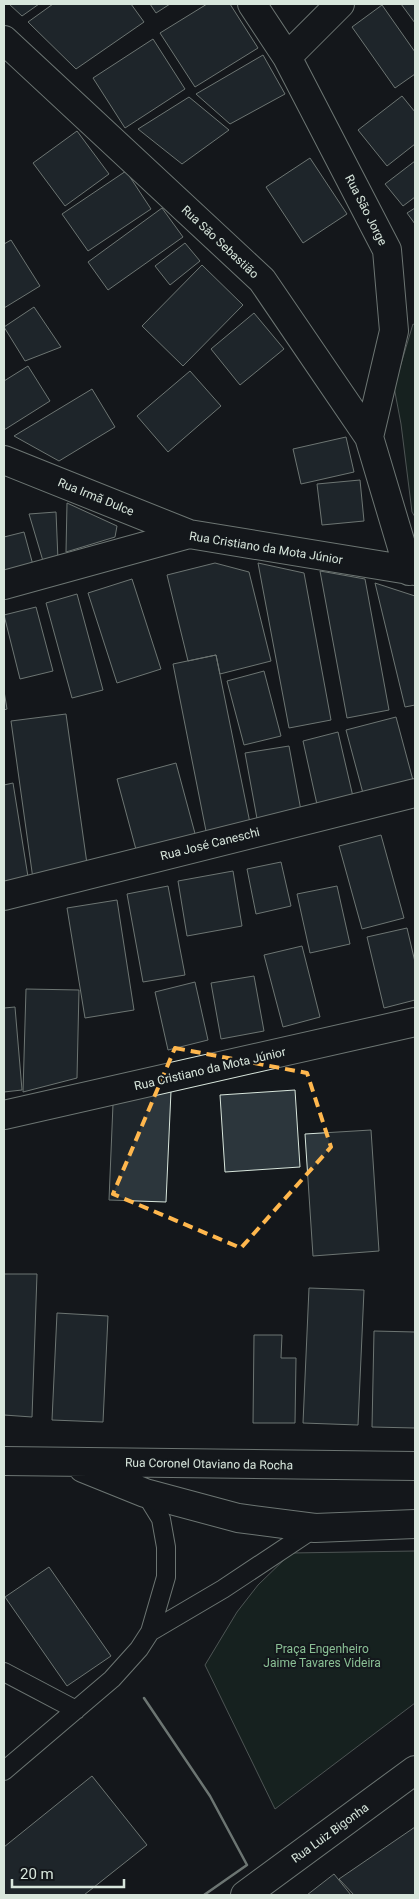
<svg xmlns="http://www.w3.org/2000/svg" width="419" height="1899" viewBox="0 0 419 1899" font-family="Roboto,sans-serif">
<rect width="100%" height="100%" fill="#14181c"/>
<path fill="#1a2d24" stroke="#939e99" d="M413,324L415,325V517L412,512L401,424L394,387Z
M415,1551V1703L275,1809L205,1665L237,1612L258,1585L291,1553Z"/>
<path fill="#2c363c" stroke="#d8e6dc" d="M9,4H39L22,16Z
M53,4H131L144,22L76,69L28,22Z
M150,4H170L156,13Z
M207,4H230L258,48L195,87L160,33Z
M401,4H415V23Z
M382,5L415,52V74L395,88L352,27Z
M153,39L185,89L125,128L93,78Z
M263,55L285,94L230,124L196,94Z
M402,96L415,112V144L387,166L358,130Z
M189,97L229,130L182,164L138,129Z
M77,131L109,174L65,206L33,163Z
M310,158L347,214L303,243L266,187Z
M415,161V197L403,206L385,184Z
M126,171L151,209L88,251L62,214Z
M162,208L183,237L108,290L88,262Z
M415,208V224L407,213Z
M11,240L40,286L4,308V244Z
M185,243L200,261L170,285L155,266Z
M202,265L243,305L183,366L142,326Z
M34,307L61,347L25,361L4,327Z
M254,313L284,349L240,385L211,349Z
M28,366L50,401L4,430V381Z
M190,371L221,406L168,452L137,416Z
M92,389L115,427L59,461L14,436Z
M346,437L354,472L301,484L293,449Z
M360,480L364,521L322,525L317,484Z
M67,503L117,526L115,537L66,552Z
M56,512L58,560L43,561L29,514Z
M24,532L33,565L4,573V537Z
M215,563L249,572L271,661L220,674L216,655L188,661L167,575Z
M258,563L304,573L331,720L289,728Z
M320,571L365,579L389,710L347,718Z
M132,579L161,669L117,683L88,593Z
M375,583L415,596V705L405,707Z
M77,594L103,690L72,698L46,603Z
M36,607L53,671L20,679L4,615Z
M216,655L251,828L207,836L173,664Z
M264,671L281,736L244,745L227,681Z
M4,691L7,709L4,710Z
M66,714L88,871L33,879L11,721Z
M396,717L414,784L364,797L346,730Z
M338,732L354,801L318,809L303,741Z
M289,746L302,816L258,824L245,753Z
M176,763L197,841L138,857L117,779Z
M13,783L29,883L4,887V785Z
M381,835L404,918L362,929L339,846Z
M281,862L291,906L256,914L247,869Z
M233,871L242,926L187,936L178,881Z
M168,886L185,975L143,982L127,894Z
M337,886L350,944L310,953L297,894Z
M117,900L134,1010L85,1018L67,908Z
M407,928L415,962V1000L384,1008L367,937Z
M302,946L320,1017L283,1027L264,955Z
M254,976L264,1031L221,1039L211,983Z
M195,982L208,1040L168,1050L155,992Z
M26,989L79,990L77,1078L23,1092Z
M15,1007L22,1090L4,1092V1008Z
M295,1090L300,1167L225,1172L220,1095Z
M171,1091L166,1202L109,1200L113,1104Z
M371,1130L379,1251L313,1256L305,1134Z
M4,1274H37L32,1417L4,1415Z
M309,1288L364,1290L358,1425L303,1423Z
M57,1313L108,1316L103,1422L52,1420Z
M374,1331L415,1332V1428L372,1427Z
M254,1335H282L281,1358H296L295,1423H253Z
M49,1567L111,1656L67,1686L5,1597Z
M92,1776L147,1845L84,1895H4V1847Z
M415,1827V1895H354L339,1879Z
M334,1874L351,1895H307Z"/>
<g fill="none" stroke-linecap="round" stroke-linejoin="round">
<defs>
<path id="service" d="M150,1632L223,1589L315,1528
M4,1672L76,1710
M4,1771L112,1679L139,1649L150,1632L166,1577V1547L161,1519L145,1493"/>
<path id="minor" d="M252,4L287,57L387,250L394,331L369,437
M4,40L262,280L369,437L409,571
M287,57L340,4
M4,460L189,534
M4,585L189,534L415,571
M4,896L415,793
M4,1115L415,1022
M245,1895L415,1770"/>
<path id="tertiary" d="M4,1461L415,1466
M83,1468L145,1493L238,1518L315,1528L415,1524"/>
</defs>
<use href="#service" stroke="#d8e6dc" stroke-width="20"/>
<use href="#minor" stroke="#d8e6dc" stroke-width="30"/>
<use href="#tertiary" stroke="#d8e6dc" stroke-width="30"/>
<use href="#service" stroke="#14181c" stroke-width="18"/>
<use href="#minor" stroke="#14181c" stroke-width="28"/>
<use href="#tertiary" stroke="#14181c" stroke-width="28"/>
<path stroke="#d8e6dc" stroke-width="2.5" d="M144,1698L210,1796L247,1865L204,1895"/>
</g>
<path d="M0 0H419V1899H0ZM175,1048L307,1073L331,1147L241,1248L113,1194Z" fill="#14181c" fill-opacity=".55" fill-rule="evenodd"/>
<path fill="none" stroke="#ffb74d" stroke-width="4" stroke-dasharray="10 6" stroke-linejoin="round" d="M175,1048L307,1073L331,1147L241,1248L113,1194Z"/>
<g text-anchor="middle" stroke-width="4" stroke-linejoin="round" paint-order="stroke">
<g font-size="12" fill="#d8e6dc" stroke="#14181c">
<text transform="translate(366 210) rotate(63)" y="4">Rua São Jorge</text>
<text transform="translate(220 242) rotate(43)" y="4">Rua São Sebastião</text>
<text transform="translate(96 497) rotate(22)" y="4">Rua Irmã Dulce</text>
<text transform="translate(266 548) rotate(9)" y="4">Rua Cristiano da Mota Júnior</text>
<text transform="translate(210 844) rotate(-14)" y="4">Rua José Caneschi</text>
<text transform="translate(210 1069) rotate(-13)" y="4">Rua Cristiano da Mota Júnior</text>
<text transform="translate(209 1464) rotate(1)" y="4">Rua Coronel Otaviano da Rocha</text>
<text transform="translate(330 1833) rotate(-36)" y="4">Rua Luiz Bigonha</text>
</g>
<g font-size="12" fill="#8ac095" stroke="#14181c">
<text x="322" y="1653">Praça Engenheiro<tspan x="322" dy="14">Jaime Tavares Videira</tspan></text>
</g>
</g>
<rect width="419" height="1899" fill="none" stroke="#d8e6dc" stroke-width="10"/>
<path d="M12 1879v8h112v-8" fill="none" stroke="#d8e6dc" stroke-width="2.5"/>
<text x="20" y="1879" font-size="15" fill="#d8e6dc" stroke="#14181c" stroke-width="4" paint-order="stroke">20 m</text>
</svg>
